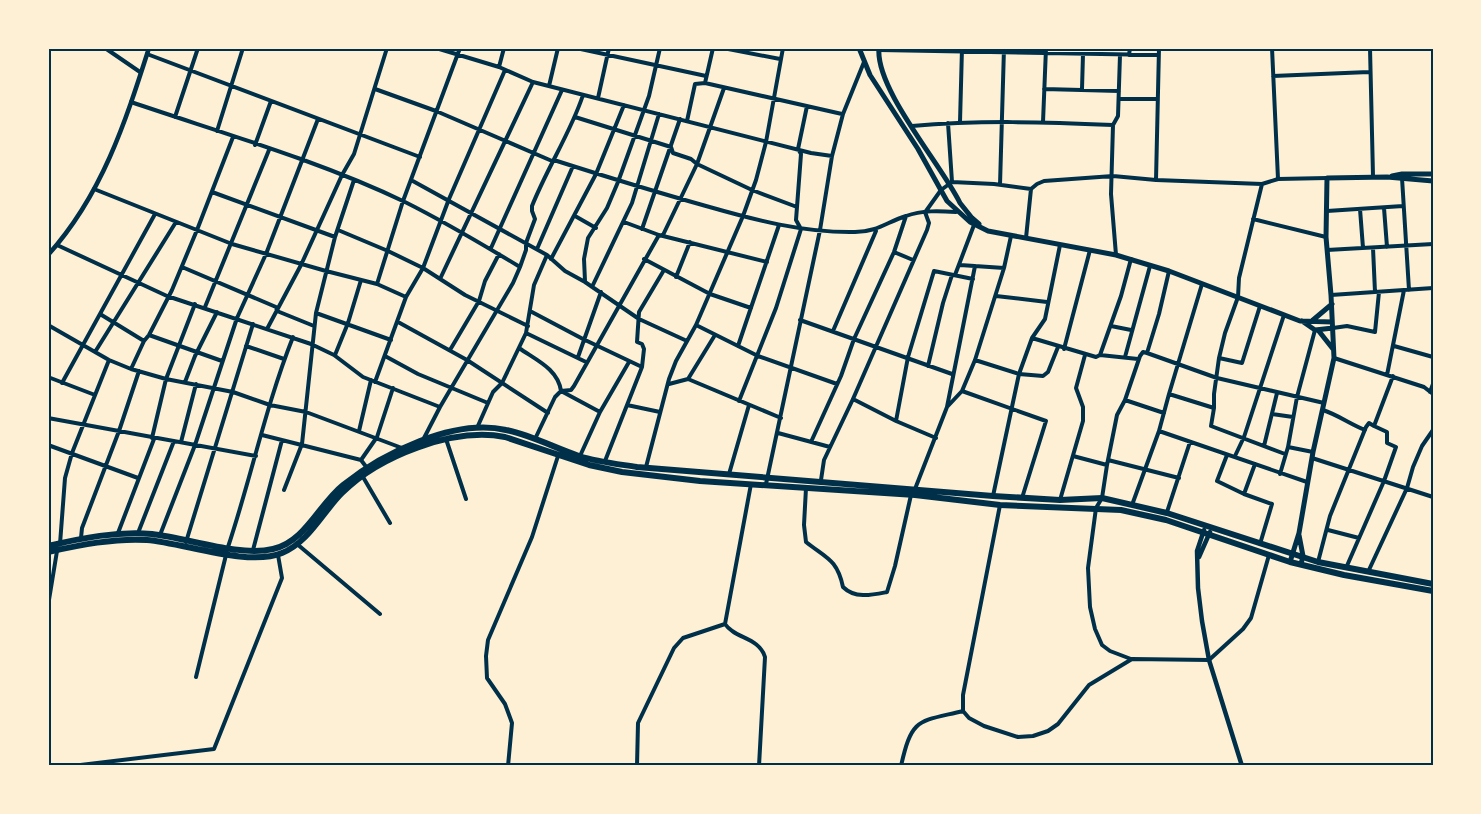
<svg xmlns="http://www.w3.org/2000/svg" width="1481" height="814" viewBox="0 0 1481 814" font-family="Figtree,sans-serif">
<rect width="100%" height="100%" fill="#fdf0d5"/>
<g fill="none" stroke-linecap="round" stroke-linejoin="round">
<path stroke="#003049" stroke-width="4" d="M105,48L140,72
M436,48L499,67L533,82L811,153L832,156
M576,48L706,76
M723,48L780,59
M1272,48L1278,179
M1370,48L1373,176
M879,50L1158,55
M147,54L420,157
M1129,55L1130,48
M499,67L504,48
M1273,76L1369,72
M705,83L713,48
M549,86L558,48
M375,89L436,111L552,161H557C607,177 656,192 706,206C755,220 804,233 855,232C877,232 887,222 906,216C922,210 940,211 956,212
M1044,89L1119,91
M1082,89L1083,54
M598,98L609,48
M1119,99H1158
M131,102C222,133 320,161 405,202C445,222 482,244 520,267
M175,117L198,48
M575,117L671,147L673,153L691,159L697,164L752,190L797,207
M687,121L695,84L705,83L842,114
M960,122L962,48
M1043,122L1046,48
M948,123L952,182
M1113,125L1118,116L1120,55
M912,126C979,120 1046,122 1113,125L1111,194L1116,255
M217,131L243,48
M255,145L271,101
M1402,178L1409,290
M411,180L547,255L565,271L585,282L639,319L687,341
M1156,180L1159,48
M1000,185L1004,48
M94,189L232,244L326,271L377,284L406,297
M212,192L335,237
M1384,208L1387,247
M1360,209L1363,248
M926,211L941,190L952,182L994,184L1031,189
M1327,211L1403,206
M575,216L596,228
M1253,219L1326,237
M624,222L659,235L767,262
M642,229L680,119
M338,230L388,251L423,268L465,295L528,326
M663,235L697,164L724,88
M1026,238L1031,189L1037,184L1044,181L1113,176L1156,180L1262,184L1278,179L1327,178
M57,245L167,296L311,344L334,355L363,377L440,407
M491,248L562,90
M1373,248L1375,292
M537,249L573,166
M1327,250L1433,244
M894,252L913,260
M551,259L596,174L624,105
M644,259L710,294L751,308
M960,265L1004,268
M182,267L276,307L277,311L314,326
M955,275L974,225
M676,277L690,242
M440,279L533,82
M585,281L584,259L588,238L607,208L618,182L649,96L660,48
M377,284L403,201L460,48
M592,287L632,203L659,114
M1331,295L1433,288
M996,296L1047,302
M205,307L269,150
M530,311L583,339L642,367
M316,313L391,340
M100,314L144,341
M800,320L952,374
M398,322L467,360L548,413
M48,325L109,360L131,369L166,379L233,392L270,405L306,412L402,448
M696,325L758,356L837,384
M1111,326L1131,330
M1333,328L1347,326L1375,332L1379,292
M267,329L301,265L342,175L354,154L387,48
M833,331L876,231
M526,333L586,362
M149,335L222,361
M1032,338L1096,357L1100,355L1138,359
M246,346L284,359
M738,346L779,225
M1394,346L1433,357
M519,348C536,360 558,369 561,391L600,412
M1064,349L1090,250
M450,350L479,301L485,281L499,254
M95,352L176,222
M1147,353L1159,314L1169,271
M335,355L348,323L361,280
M1100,355L1121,296L1131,259
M385,356L418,374L488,403
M578,357L601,292
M1125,357L1150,266
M1219,358L1242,363L1260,306
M1334,358L1424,387L1433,394
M975,360L1019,374L1043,376L1048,372L1058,347
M928,366L943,303L952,275
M131,369L144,341L149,335L172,290L197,230L233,137
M1387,375L1404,290
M48,377L95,395
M688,379L715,335
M185,382L195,356L217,312
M375,382L406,297L423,268L449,199L505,70
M62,383L155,214
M669,384L688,379L781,418
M962,391L1046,421L1022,498
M1430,392L1433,384
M1169,394L1202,284
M853,399L896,421
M1125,400L1164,413
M739,401L776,308L801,229L796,220L801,154L798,149L807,106
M627,405L660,412
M947,407L975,266
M1214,408L1211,426L1285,454
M1323,410C1338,415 1350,424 1365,430
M1272,414L1293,417
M48,418L256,456
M477,428L493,392L502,383L526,333L534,285L547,255
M359,431L371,380
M1159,431L1307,482
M778,433L830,447
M262,435L361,460
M152,438L166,379L195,304
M424,438L440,407L513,283L520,267L526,250V243L535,219L532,211V206C547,168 571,132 583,95
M936,438L896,421L908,357L934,271L973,279
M446,439L466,499
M535,439L555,397L561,391L571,390L574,386L659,235
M181,442L196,384
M811,442L841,376L854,339L894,252L906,216
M48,445L138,478
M1264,446L1277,393
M1288,447L1313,452
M1227,455L1217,481L1244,494L1272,504L1260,544
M580,456L600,412L629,362
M1073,456L1107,465
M1235,456L1244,437L1284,315
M1312,458L1433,497
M1108,460L1179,478
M605,461L642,367L644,349L642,344L637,342L639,312L664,270
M646,467L669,379L676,361L696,325L743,216L756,180L766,142L783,48
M367,468L361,460L377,437L393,388
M729,474L749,405
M1280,474L1288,447L1297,397L1315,330
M363,477L390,523
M821,480L824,460L853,399L927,230L929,223L925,212
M751,484L725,624C735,639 759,637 765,657L759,766
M766,484L820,230L832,156L843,114L864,62
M806,488L804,525L806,542C826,558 837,559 843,587C855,599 872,595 887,592L895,566L911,495
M915,489L947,407L962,391L975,360L1004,268L1011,236
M284,490L302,444L316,313L335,237L354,180
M1244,494L1255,464
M993,496L1019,374L1032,338L1045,319L1060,245
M1060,500L1083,421V407L1076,388L1085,355
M1000,505L963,695V711L969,718L984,726L1018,737L1033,736L1048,731L1058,724L1089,685L1132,659L1209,660L1243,629L1251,618L1269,555
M1132,505L1159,431L1169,394L1214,408V394L1219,358L1225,333L1238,297L1239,278L1262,184
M1167,512L1190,442
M1328,530L1359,538
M118,533L154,439
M138,533L174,441
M160,535L195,445L237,318L266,254L318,119
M81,538L82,528L119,431L139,371
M186,542L253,324
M60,544L65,478L72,453L109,360
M297,544L380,614
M228,547C251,478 266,405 293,337
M253,550L282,440
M1318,562L1330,516L1366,427L1369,423L1374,426L1393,376
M1346,568L1384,481L1396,447L1387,443V432L1374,426
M1368,572L1407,488L1413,467L1422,446L1433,430
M48,606L57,551
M1131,659L1110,651L1102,645L1095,629L1090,607L1088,568L1096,508L1102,498L1107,465L1117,415L1125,400L1140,356L1143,352L1147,353L1217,378L1324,403
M196,677L226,555
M72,766L214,749L282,578L278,555
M508,766L512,723L505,704L487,678L486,656L488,640L532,537L558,456
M637,766L638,723L674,648L683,638L725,624
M901,766C912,717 918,722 963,711"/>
<path stroke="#003049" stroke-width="4.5" d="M48,255C102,195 125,123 149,48
M1204,530L1197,551L1198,588L1202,621L1209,660L1242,766
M1199,557L1210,532"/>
<path stroke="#003049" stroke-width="5" d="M859,48L870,75L918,149L947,201L970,222L988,231L1116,255L1169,271L1300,321L1332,322
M879,48C875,89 941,164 960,203L972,218L979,224
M1392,176L1402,174H1433
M1313,320L1332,304
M1302,321L1315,330L1333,328
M1318,330L1333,349
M1299,535L1303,556L1301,564
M1290,562L1299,533L1313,452L1334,358L1331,295L1326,237L1327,178L1387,177L1433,181"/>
<path stroke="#003049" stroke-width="6" d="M48,546C82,538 117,531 152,534C188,538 239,557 273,549C305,542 319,504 343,485C383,453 454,418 506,430C531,435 555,448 579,456C598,462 618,464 637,467L993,496L1060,500L1102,498L1167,513L1318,562L1433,584
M48,552C80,545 114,538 147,540C184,543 248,567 282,553C309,542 322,513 342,493C379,456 453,427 505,437L589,465L622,472L700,481L915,495L1000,505L1121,510L1166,520L1290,562L1344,575L1433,591"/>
</g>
<rect width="1481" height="814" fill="none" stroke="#fdf0d5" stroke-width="99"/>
<rect x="50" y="50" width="1382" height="714" fill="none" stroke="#003049" stroke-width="2"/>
</svg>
